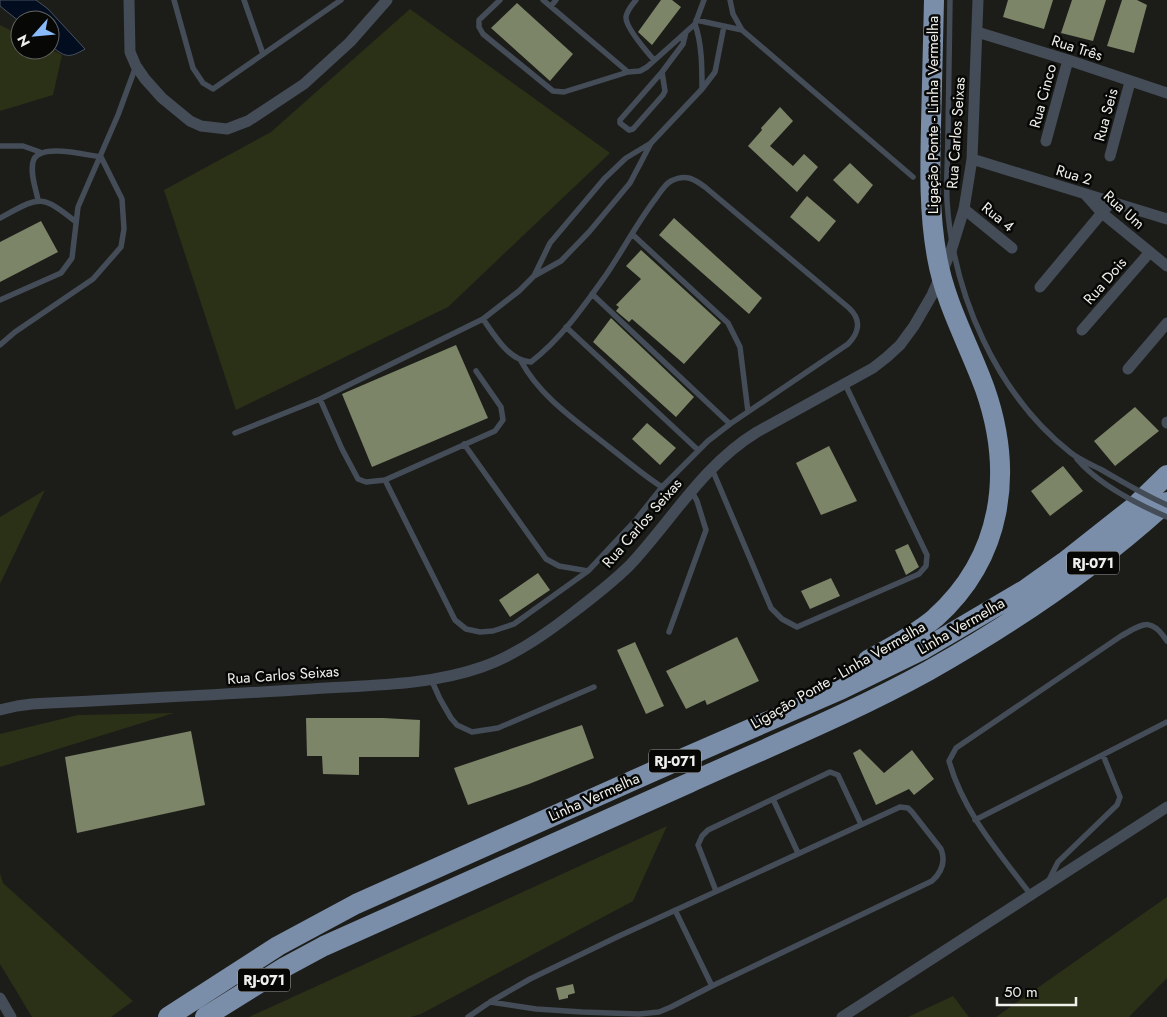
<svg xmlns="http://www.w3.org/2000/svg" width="1167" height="1017" viewBox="0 0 1167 1017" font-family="Jost,sans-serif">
<rect width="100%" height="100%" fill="#1c1d19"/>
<path fill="#2a3116" d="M410,9L610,153L448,307L236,410L164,190L271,132Z
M0,25L20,35V50L50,49L62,55L53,95L0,111Z
M45,490L0,584V517Z
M174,713L0,767V734L78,715Z
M667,826L633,901L421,1014L411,1017H249Z
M0,873L3,883L133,1001L111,1017H32L0,964Z
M1167,897V978L1129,1017H996Z
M953,996L969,1017H908Z"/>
<path fill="#020d20" stroke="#49515d" d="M0,0H36L48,9L85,49C68,59 65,57 50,45V20H20V22L0,6Z"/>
<path fill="#7c8567" d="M661,0H672L681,7L652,45L638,32Z
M1008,0H1053L1044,29L1003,17Z
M1072,0H1106L1093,41L1061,33Z
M1122,0H1137L1147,5L1134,53L1107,46Z
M517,3L573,54L550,81L491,28Z
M780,107L793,121L770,146L793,166L804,154L818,167L797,192L748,146L762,130L761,128Z
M850,163L873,185L858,204L833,180Z
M807,196L836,221L819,242L790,217Z
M674,218L762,298L749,314L659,235Z
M41,221L58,252L0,282V242Z
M641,250L721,323L684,364L632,319L629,322L616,311L619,307L616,305L641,279L626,266Z
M611,318L694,397L676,417L593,342Z
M456,345L488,418L372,467L342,394Z
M1135,407L1159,431L1115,466L1094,441Z
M647,423L676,448L660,465L632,439Z
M829,446L857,501L821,515L796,463Z
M1063,466L1083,491L1050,516L1031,491Z
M908,544L919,567L906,575L895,550Z
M538,573L550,590L510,617L499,600Z
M831,578L840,596L810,609L801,591Z
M737,637L759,681L707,705L705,700L686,709L666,671Z
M635,642L664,706L646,714L617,650Z
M306,718H383L420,720L419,757H359V775L323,774L322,756H307Z
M582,725L594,758L529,784L468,805L454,768Z
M191,731L205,805L77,833L65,757Z
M860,749L884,773L912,750L934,779L914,795L909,789L876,805L853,753Z
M573,984L575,993L568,995V998L559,1000L556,988Z"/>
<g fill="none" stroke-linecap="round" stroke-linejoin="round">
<path stroke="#444c57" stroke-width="5.5" d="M174,0L193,68L203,83L213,89L341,0
M244,0L263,54
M500,0L479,20V27L483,34L553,91L564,92L628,72
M543,0L628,72L640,71L647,67L695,24
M636,0C632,5 627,10 626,17C625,27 647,52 654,60
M730,0L733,14L742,30L913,177
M551,6L556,0
M696,20L742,30
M662,72L665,91L663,95L633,129L629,130L620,123V120L662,72L683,44L686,32
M702,89L715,72L724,26
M0,146H23L40,152
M0,218C39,197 40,193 76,222
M632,234L728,323L740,347L748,412
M534,276L550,243L604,179L626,158L651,143
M592,294L730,424
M0,300L61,273L72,258L78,207L118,115L136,66
M483,319C495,336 509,361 531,362C561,339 584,306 606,275C623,250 637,223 656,198C660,193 664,185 671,181C685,174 693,178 705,187L849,308C862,320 859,333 848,344L730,424L708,441L662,487C643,475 626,460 609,447C578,422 540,397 521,361
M566,327L698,450
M0,345L15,332L93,279L121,247L124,229L122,199L101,157C86,155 37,142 33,162C30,174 36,189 38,200
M320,399L342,449L358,479L366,482L385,480L495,431L503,420L501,407L476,371
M235,433L320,399L483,319L519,291L534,276L561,261L589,232L630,183L651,143L702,89C702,67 702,44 695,24L704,0
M464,444L546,559L559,566L588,571
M712,469L771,608L782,619L797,627L919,574L926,566L927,555L845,384
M385,480L455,620L466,629L480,632L493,631L514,624L588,571L635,521L662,487
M669,632L706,530L697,501L691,490
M431,679L440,699L451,718L457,725L472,732L498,728L594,687
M773,799L798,853
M975,820L1167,722
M1049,880L1058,862L1117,805L1120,797L1103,755
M716,891L698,845L702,836L708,830L830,772L838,775L861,824
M1031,895C1000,854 963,812 949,761L956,748L1121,636C1143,624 1151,616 1167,641
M675,910L712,986
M468,1017L490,1002L530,979L617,937L900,807L908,808L912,812L941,849C946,862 942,872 932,881L712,986L671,1007L659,1012L639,1014L582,1012L536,1009L490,1002"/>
<path stroke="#444c57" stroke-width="11" d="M129,0L130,52L136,66L145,79L162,98L190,121L201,126L227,129L248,121L304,84L350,42L387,0
M977,32L1068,60L1167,93
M1046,141L1068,60
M1110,156L1130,82
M972,159L1167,219
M1086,195L1102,213L1167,266
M964,209L1012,248
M1040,287L1111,202
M1082,330L1150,252
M1128,369L1167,323
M1167,423V422
M0,710L17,706L32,704C125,699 218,695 311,689C368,685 428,686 482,667C514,656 543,636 570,615C591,599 612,583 630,565C672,520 703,465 757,432L873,368L887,357L900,345L914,326L932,295L951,251L964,209L972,159L978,0
M0,998L11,1017
M842,1017L1167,807"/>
<path stroke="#7b8ea9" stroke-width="20" d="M168,1017L278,946L356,904L654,771L842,689L924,649L1026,589L1064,562L1135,506L1167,475
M205,1017L285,967L324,946C446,892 567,837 689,783C768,747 852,713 928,671C1013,623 1095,568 1167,502"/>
<path stroke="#444c57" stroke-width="5.5" d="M950,0C949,44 949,88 948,133C948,155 946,178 947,201C953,294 996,394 1071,453C1080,460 1090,464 1100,469C1123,482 1144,495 1167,505
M1077,459C1098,484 1137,504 1167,517"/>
<path stroke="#7b8ea9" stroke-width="20" d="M868,660C891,647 915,635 935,618C1003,557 1014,472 985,389C969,345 945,303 937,257C929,213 930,170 931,125C932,83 933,42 934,0"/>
</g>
<g text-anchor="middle" stroke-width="5" stroke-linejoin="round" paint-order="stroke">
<g fill="#070706" stroke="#a9aaa7" stroke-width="1">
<rect x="1067" y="551.5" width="52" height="23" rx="4"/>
<rect x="649" y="749.5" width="52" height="23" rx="4"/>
<rect x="238" y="968.5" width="52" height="23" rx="4"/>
</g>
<g font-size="14" font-weight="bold" fill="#eff0ec">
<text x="1093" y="568">RJ-071</text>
<text x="675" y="766">RJ-071</text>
<text x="264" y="985">RJ-071</text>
</g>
<g font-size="15" fill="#eff0ec" stroke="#070706">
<text transform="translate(1077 48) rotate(18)" y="5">Rua Três</text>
<text transform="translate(1043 96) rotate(-75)" y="5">Rua Cinco</text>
<text transform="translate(933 115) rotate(-90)" y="5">Ligação Ponte - Linha Vermelha</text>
<text transform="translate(1106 115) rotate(-75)" y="5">Rua Seis</text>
<text transform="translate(956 133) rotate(-86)" y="5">Rua Carlos Seixas</text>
<text transform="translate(1074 175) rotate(17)" y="5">Rua 2</text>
<text transform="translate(1124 210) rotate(42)" y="5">Rua Um</text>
<text transform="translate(998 217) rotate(39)" y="5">Rua 4</text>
<text transform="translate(1105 281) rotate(-49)" y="5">Rua Dois</text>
<text transform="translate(642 523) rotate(-49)" y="5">Rua Carlos Seixas</text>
<text transform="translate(961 626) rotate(-30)" y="5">Linha Vermelha</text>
<text transform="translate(283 675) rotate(-4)" y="5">Rua Carlos Seixas</text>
<text transform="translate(838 675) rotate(-30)" y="5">Ligação Ponte - Linha Vermelha</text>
<text transform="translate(594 797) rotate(-24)" y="5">Linha Vermelha</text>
</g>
</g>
<g transform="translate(35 35) rotate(243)"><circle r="24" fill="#070706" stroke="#646462"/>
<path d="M0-4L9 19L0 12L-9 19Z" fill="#89bafc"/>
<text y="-8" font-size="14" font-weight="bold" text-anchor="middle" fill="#eff0ec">N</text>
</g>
<path d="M997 997v8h79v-8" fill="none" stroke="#eff0ec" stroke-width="2.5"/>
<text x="1004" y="997" font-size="15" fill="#eff0ec" stroke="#070706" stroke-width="4" paint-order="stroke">50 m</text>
</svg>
